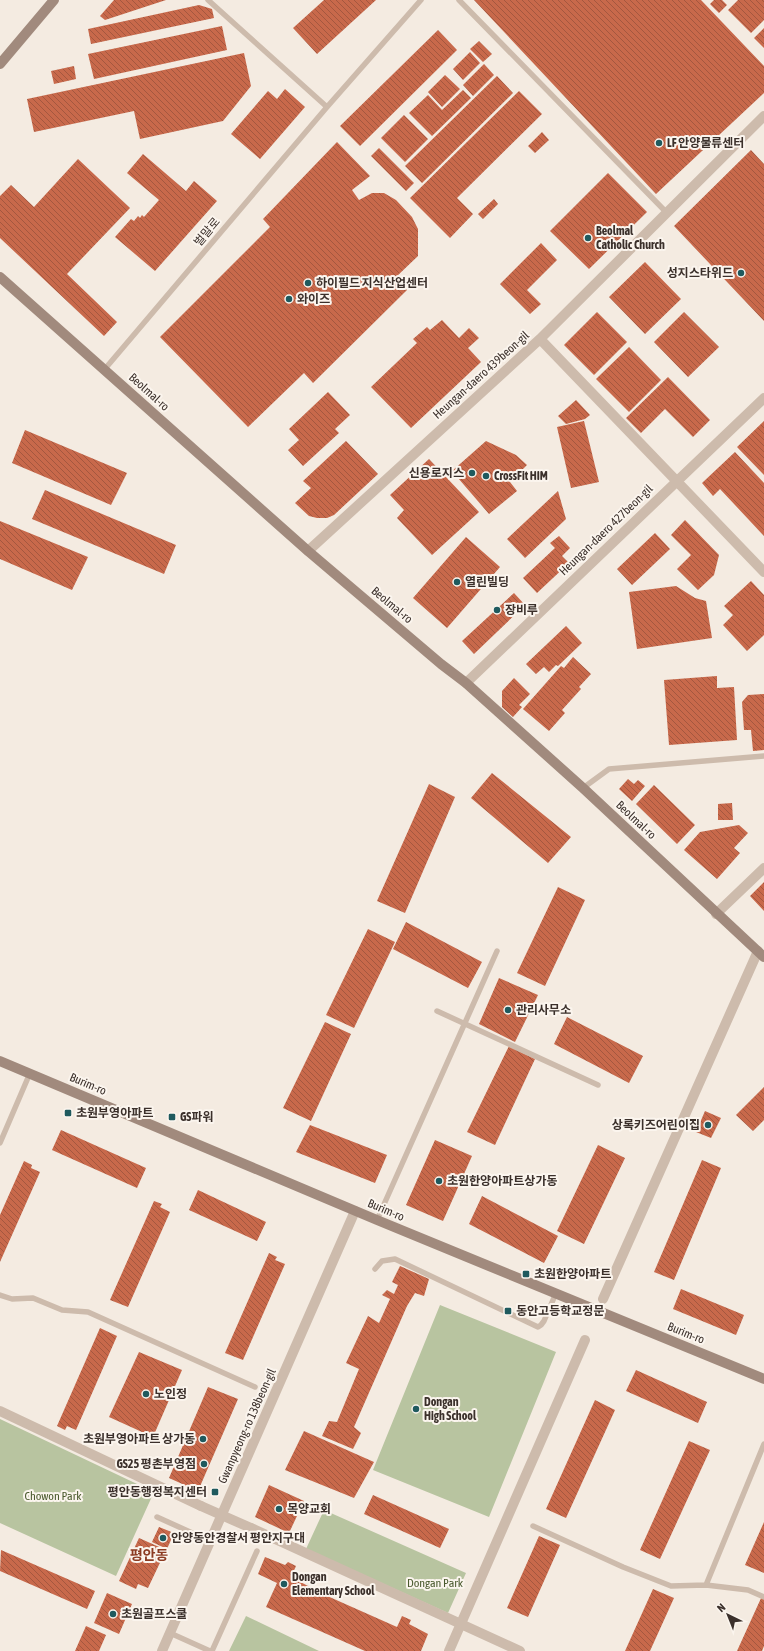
<svg xmlns="http://www.w3.org/2000/svg" width="764" height="1651" viewBox="0 0 764 1651" font-family="'Asap Condensed','Noto Sans KR',sans-serif">
<defs>
<pattern id="building-back-hatch" width="6" height="6" patternUnits="userSpaceOnUse"><rect width="6" height="6" fill="#c8694b"/><path d="M-1 5l2 2M0 0l6 6M5-1l2 2" fill="none" stroke="#a4573f"/></pattern>
</defs>
<rect width="100%" height="100%" fill="#f4ebe1"/>
<path fill="#b8c4a0" d="M440,1305L556,1352L489,1517L373,1470Z
M0,1419L154,1492L116,1576L0,1523Z
M324,1510L466,1573L448,1613L306,1549Z
M246,1616L319,1651H229Z"/>
<path fill="url(#building-back-hatch)" d="M114,0H166L105,20L100,16Z
M324,0H376L317,54L293,28Z
M474,0H701L764,66V93L656,194Z
M714,0H722L727,5L719,13L710,4Z
M738,0H764V20L751,33L728,10Z
M199,5L212,9L214,18L91,44L88,29Z
M222,26L227,50L94,79L88,54Z
M764,28V48L754,38Z
M438,30L457,50L360,146L340,126Z
M479,41L492,54L483,62L470,49Z
M470,52L480,63L463,80L453,69Z
M244,53L251,86L223,121L140,139L134,111L34,132L27,99Z
M484,64L494,75L473,96L463,85Z
M74,66L76,79L54,84L51,71Z
M445,75L460,89L442,107L428,92Z
M497,76L513,93L422,183L405,166Z
M285,89L305,107L260,159L231,134L268,91L277,99Z
M463,90L471,98L432,136L409,113L428,95L442,110Z
M519,91L542,114L457,198L473,214L450,238L410,198Z
M404,115L428,139L405,162L381,138Z
M542,132L549,140L535,153L528,146Z
M337,142L370,176L352,190L359,200L372,193H384L396,200L412,217L418,229V256L396,277L407,290L313,383L304,373L248,427L160,337L270,227L263,219Z
M379,148L414,183L406,191L371,156Z
M751,150L764,164V321L674,226Z
M143,154L186,191L194,181L217,201L155,271L115,237L131,219L134,221L138,216L140,218L142,215L144,217L159,200L127,173Z
M78,159L130,208L67,274L117,322L104,336L0,238V196L11,185L34,207Z
M608,173L647,212L589,269L550,231Z
M494,199L498,204L483,219L478,214Z
M541,243L557,260L527,290L541,304L530,314L500,284Z
M645,262L681,299L645,334L609,297Z
M597,312L627,342L594,375L564,345Z
M684,312L719,347L688,377L654,342Z
M442,320L459,338L469,328L479,338L468,348L481,362L411,428L371,387L417,343L413,339L427,327L430,330Z
M629,347L661,380L629,412L596,379Z
M668,377L710,420L693,437L665,409L641,433L626,418Z
M328,392L350,415L335,429L339,433L303,466L288,450L299,440L289,429Z
M576,400L590,415L585,419L566,424L558,416Z
M584,421L599,482L571,488L557,427Z
M764,421V475L737,447Z
M25,430L127,473L111,505L12,463Z
M346,441L378,474L334,515L327,518H317L309,516L295,503L311,488L303,481Z
M486,441L516,455L527,465L510,482L517,491L489,514L452,471Z
M735,452L764,483V536L720,489L713,496L702,483Z
M429,459L479,512L432,555L397,518L404,510L390,495Z
M45,490L176,545L164,574L32,519Z
M558,491L566,519L525,558L507,539Z
M685,520L719,555L714,575L698,590L677,569L691,555L671,535Z
M0,521L88,557L72,590L0,559Z
M655,533L670,549L632,585L617,569Z
M559,536L570,548L562,556L569,563L537,593L523,578L555,548L550,543Z
M466,537L500,567L447,628L413,598Z
M751,581L764,595V635L747,651L723,625L733,615L724,606Z
M676,586L695,598L706,601L712,638L637,649L629,592Z
M514,593L525,605L474,654L462,641Z
M566,626L582,643L558,666L556,665L549,672L544,667L536,674L526,664Z
M573,657L591,674L579,687L581,689L562,710L565,713L549,731L523,709L561,666L564,668Z
M717,676V688L734,687L737,740L669,745L664,680Z
M514,678L530,694L519,705L522,707L513,717L502,707V691Z
M764,694V750L753,751L751,730H744L742,702L748,695Z
M492,773L571,837L548,863L471,798Z
M628,779L634,784L638,780L645,786L632,801L619,789Z
M429,784L455,797L405,913L377,901Z
M654,785L695,825L677,844L636,804Z
M732,803L733,820H718V804Z
M739,825L748,833L734,848L740,853L717,879L684,850L700,832Z
M764,882V911L750,896Z
M558,887L585,900L545,986L517,973Z
M406,922L482,962L468,988L393,949Z
M368,929L395,942L354,1028L326,1015Z
M499,978L538,995L515,1042L479,1024Z
M567,1017L643,1056L629,1083L554,1044Z
M325,1022L351,1034L311,1121L283,1108Z
M509,1046L535,1059L495,1145L467,1132Z
M764,1087V1120L753,1131L736,1115Z
M705,1111L721,1118L711,1138L696,1132Z
M310,1125L387,1155L375,1183L296,1152Z
M61,1130L146,1168L137,1188L52,1150Z
M435,1140L472,1156L443,1221L406,1205Z
M598,1145L625,1158L584,1244L557,1231Z
M702,1160L721,1168L674,1280L654,1272Z
M24,1161L32,1165L31,1168L40,1172L0,1262V1215Z
M198,1190L266,1222L257,1241L189,1210Z
M482,1196L558,1236L544,1263L469,1224Z
M154,1201L162,1204L160,1207L170,1212L128,1307L110,1300Z
M269,1253L277,1257L275,1260L285,1264L243,1360L225,1353Z
M400,1266L429,1279L424,1296L415,1293L407,1306L354,1427L361,1433L353,1449L322,1436L329,1421L337,1422L359,1369L346,1363L368,1316L379,1323L390,1299L382,1295L387,1290L394,1294L398,1285L392,1282Z
M681,1289L744,1315L736,1335L673,1309Z
M100,1328L117,1336L76,1430L67,1426L65,1430L57,1426Z
M139,1352L182,1370L153,1437L109,1417Z
M636,1370L707,1402L698,1423L626,1391Z
M208,1387L238,1399L198,1491L169,1478Z
M595,1400L615,1410L566,1518L546,1509Z
M304,1431L374,1462L354,1498L285,1470Z
M689,1441L710,1450L660,1559L640,1550Z
M269,1485L304,1501L289,1533L255,1517Z
M373,1495L449,1529L440,1548L364,1514Z
M764,1522V1573L745,1565Z
M159,1527L174,1533L167,1549L152,1542Z
M539,1536L560,1545L528,1617L507,1608Z
M139,1538L166,1550L148,1588L138,1584L136,1589L119,1581Z
M1,1550L95,1591L87,1609L0,1571Z
M265,1557L285,1565L288,1562L296,1566L291,1577L325,1595L397,1627L402,1616L411,1620L409,1624L428,1634L421,1651H365L266,1607L277,1583L258,1574Z
M653,1589L674,1598L650,1651H625Z
M107,1593L132,1604L119,1634L94,1623Z
M762,1596L764,1597V1646L762,1651H737Z
M86,1626L106,1635L99,1651H75Z"/>
<g fill="none" stroke-linecap="round" stroke-linejoin="round">
<path stroke="#cdbbac" stroke-width="5.5" d="M208,0L327,107
M459,0L667,213
M104,370L327,107L421,0
M583,788L609,769L764,756
M437,1011L598,1085
M0,1143L30,1073
M377,1220L497,951
M375,1269L382,1261L395,1259L538,1327L541,1325L544,1321L556,1293
M0,1295L12,1299L33,1298L62,1310L88,1312L255,1387
M764,1444L706,1585L748,1590L764,1597
M157,1517L210,1541
M533,1526L623,1567L671,1586L706,1585
M170,1633L210,1651
M212,1651L257,1551"/>
<path stroke="#cdbbac" stroke-width="10" d="M540,339L764,572
M308,551L540,339L764,116
M466,683L764,398
M716,914L764,868
M603,1299L758,951
M0,1411L201,1506
M251,1528L520,1651
M162,1651L355,1211
M449,1651L585,1340"/>
<path stroke="#a18a7d" stroke-width="10" d="M0,64L54,0
M0,277L308,551L441,664L466,683L583,788L764,957
M0,1061L377,1220L764,1379"/>
<path stroke="#cdbbac" stroke-width="10" d="M201,1506L251,1528"/>
</g>
<g fill="#1f5a5e" stroke="#fbf5ee" stroke-width="1.5">
<circle cx="659" cy="143" r="4"/>
<circle cx="588" cy="238" r="4"/>
<circle cx="741" cy="273" r="4"/>
<circle cx="308" cy="283" r="4"/>
<circle cx="289" cy="299" r="4"/>
<circle cx="472" cy="473" r="4"/>
<circle cx="486" cy="476" r="4"/>
<circle cx="457" cy="582" r="4"/>
<circle cx="497" cy="610" r="4"/>
<circle cx="508" cy="1010" r="4"/>
<rect x="64" y="1109" width="8" height="8" rx="2"/>
<rect x="168" y="1113" width="8" height="8" rx="2"/>
<circle cx="708" cy="1125" r="4"/>
<circle cx="439" cy="1181" r="4"/>
<rect x="522" y="1270" width="8" height="8" rx="2"/>
<rect x="504" y="1307" width="8" height="8" rx="2"/>
<circle cx="146" cy="1394" r="4"/>
<circle cx="416" cy="1409" r="4"/>
<circle cx="203" cy="1439" r="4"/>
<circle cx="204" cy="1464" r="4"/>
<rect x="211" y="1488" width="8" height="8" rx="2"/>
<circle cx="279" cy="1509" r="4"/>
<circle cx="163" cy="1538" r="4"/>
<circle cx="284" cy="1584" r="4"/>
<circle cx="113" cy="1614" r="4"/>
</g>
<g text-anchor="middle" stroke-width="4" stroke-linejoin="round" paint-order="stroke">
<g font-size="12" font-weight="bold" fill="#3b302b" stroke="#fbf5ee" text-anchor="start">
<text x="667" y="147">LF 안양물류센터</text>
<text x="596" y="235">Beolmal<tspan x="596" dy="14">Catholic Church</tspan></text>
<text x="733" y="277" text-anchor="end">성지스타위드</text>
<text x="316" y="287">하이필드 지식산업센터</text>
<text x="297" y="303">와이즈</text>
<text x="464" y="477" text-anchor="end">신용로지스</text>
<text x="494" y="480">CrossFit HIM</text>
<text x="465" y="586">열린빌딩</text>
<text x="505" y="614">장비루</text>
<text x="516" y="1014">관리사무소</text>
<text x="76" y="1117">초원부영아파트</text>
<text x="180" y="1121">GS파워</text>
<text x="700" y="1129" text-anchor="end">상록키즈어린이집</text>
<text x="447" y="1185">초원한양아파트상가동</text>
<text x="534" y="1278">초원한양아파트</text>
<text x="516" y="1315">동안고등학교정문</text>
<text x="154" y="1398">노인정</text>
<text x="424" y="1406">Dongan<tspan x="424" dy="14">High School</tspan></text>
<text x="195" y="1443" text-anchor="end">초원부영아파트 상가동</text>
<text x="196" y="1468" text-anchor="end">GS25 평촌부영점</text>
<text x="207" y="1496" text-anchor="end">평안동행정복지센터</text>
<text x="287" y="1513">목양교회</text>
<text x="171" y="1542">안양동안경찰서 평안지구대</text>
<text x="292" y="1581">Dongan<tspan x="292" dy="14">Elementary School</tspan></text>
<text x="121" y="1618">초원골프스쿨</text>
</g>
<g font-size="12" fill="#3b302b" stroke="#fbf5ee">
<text transform="translate(207 232) rotate(-50)" y="4">벌말로</text>
<text transform="translate(481 375) rotate(-42)" y="4">Heungan-daero 439beon-gil</text>
<text transform="translate(149 392) rotate(42)" y="4">Beolmal-ro</text>
<text transform="translate(606 530) rotate(-44)" y="4">Heungan-daero 427beon-gil</text>
<text transform="translate(392 605) rotate(40)" y="4">Beolmal-ro</text>
<text transform="translate(636 820) rotate(43)" y="4">Beolmal-ro</text>
<text transform="translate(88 1084) rotate(23)" y="4">Burim-ro</text>
<text transform="translate(386 1210) rotate(23)" y="4">Burim-ro</text>
<text transform="translate(686 1333) rotate(22)" y="4">Burim-ro</text>
<text transform="translate(247 1426) rotate(-66)" y="4">Gwanpyeong-ro 138beon-gil</text>
</g>
<g font-size="12" fill="#4a5a2e" stroke="#fbf5ee">
<text x="53" y="1500">Chowon Park</text>
<text x="435" y="1587">Dongan Park</text>
</g>
<g font-size="14" font-weight="bold" fill="#8c3b22" stroke="#fbf5ee">
<text x="149" y="1560">평안동</text>
</g>
</g>
<g transform="translate(728 1615) rotate(317)" stroke="#fbf5ee" stroke-width="3" paint-order="stroke">
<path d="M0-3L7 15L0 10L-7 15Z" fill="#3b302b"/>
<text y="-6" font-size="11" font-weight="bold" text-anchor="middle" fill="#3b302b">N</text>
</g>
</svg>
